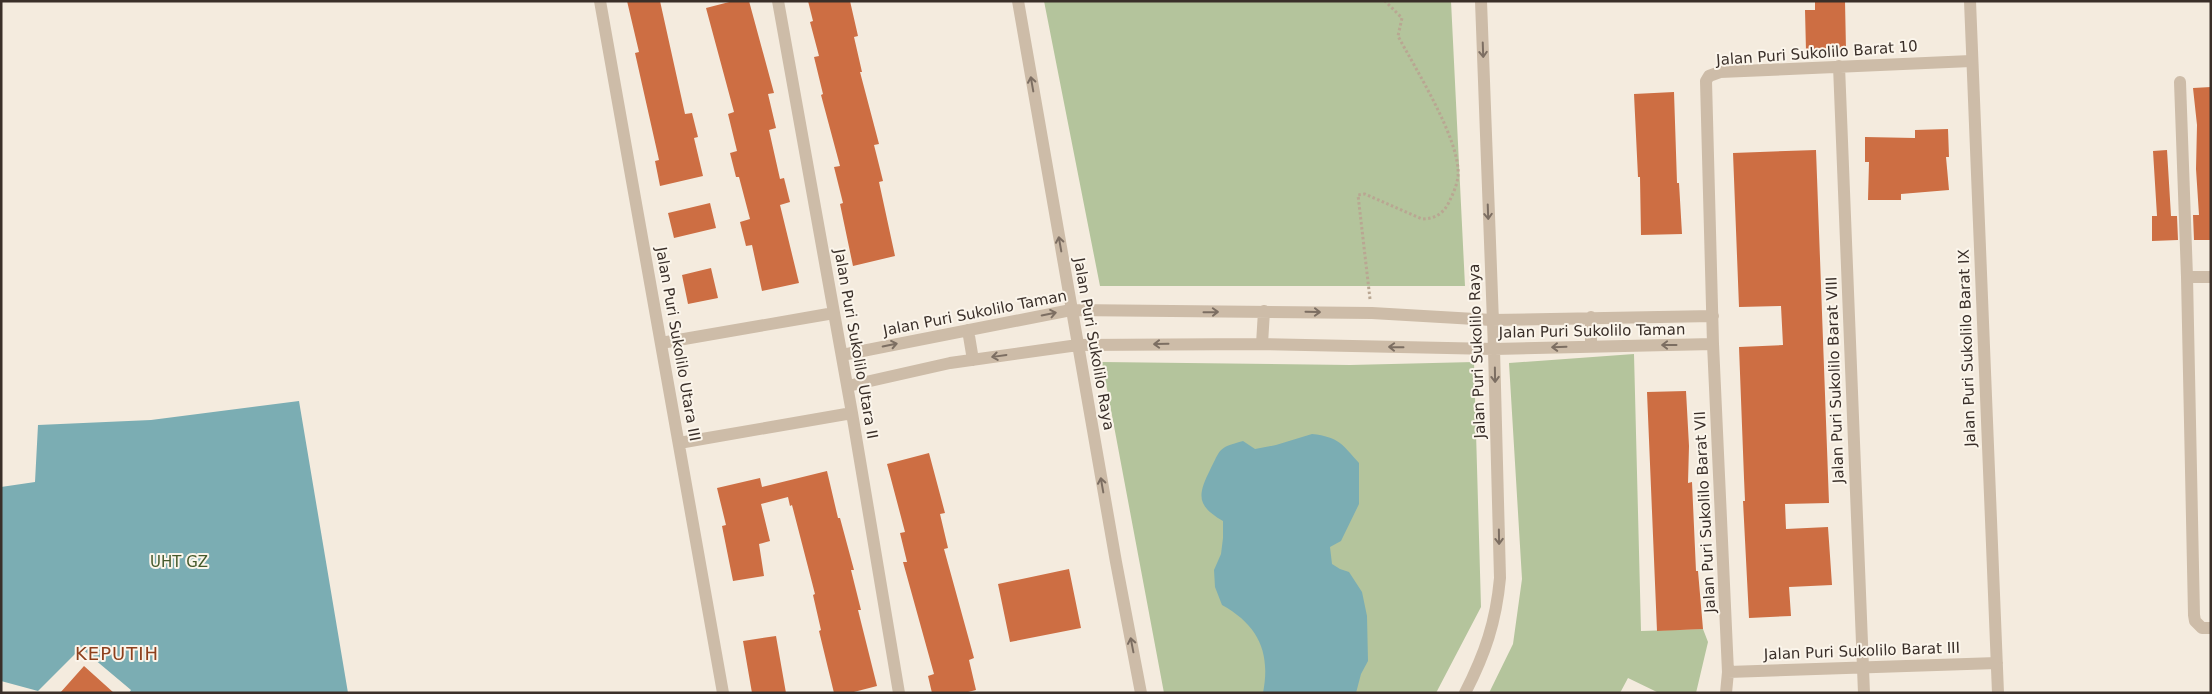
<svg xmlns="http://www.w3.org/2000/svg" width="2212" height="694" viewBox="0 0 2212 694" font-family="'DejaVu Sans',sans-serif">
<rect width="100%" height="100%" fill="#f4ebde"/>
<path fill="#b4c49c" d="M1044,1H1451L1465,286H1100Z
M1634,354L1641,631L1703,629L1708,642L1696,693H1659L1628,678L1620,693H1489L1513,644L1522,579L1509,363Z
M1102,362L1350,365L1474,362L1481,607L1436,693H1164Z"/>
<path fill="#7badb3" d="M299,401L348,693H129L131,690L81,648L38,691L1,681V487L35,482L38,425L151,420Z
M1312,434C1339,437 1342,444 1359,463V504L1341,541L1330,547L1332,564L1340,569L1349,572L1362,592L1367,616L1368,661L1361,674L1356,693H1263C1271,652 1258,625 1222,605L1215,587L1214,570L1221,554L1223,538V521C1197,506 1197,496 1210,470C1221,449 1217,448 1243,441L1255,449L1276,445Z"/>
<path fill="#cd6e43" d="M627,1H660L685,114L692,113L698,137L694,138L703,176L660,186L655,161L659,160L635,53L639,52Z
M733,1H749L774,93L768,94L776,128L769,130L780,179L784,178L790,202L780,205L799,283L762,291L752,245L746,246L740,222L750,219L739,177H736L730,153L737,151L728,114L734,112L706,8Z
M808,1H850L858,36L854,37L862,72H860L879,144L874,145L883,181L879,182L895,256L853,266L840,204L843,203L834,167L840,166L821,95L823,94L814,57L819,56L810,22L813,21Z
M1815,1H1845L1846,50L1806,51L1805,10H1815Z
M2211,87V240H2194L2193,215H2199L2196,169L2197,125L2193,88Z
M1674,92L1677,183H1679L1682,234L1641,235L1640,177H1638L1634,94Z
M1948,129L1949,157H1946L1949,190L1901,194V200H1868L1869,162H1865V137L1915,138V130Z
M1816,150L1829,503L1785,504L1786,529L1828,527L1832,585L1789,587L1791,616L1749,618L1743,501H1745L1744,478L1739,347L1783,345L1781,306L1739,307L1733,153Z
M2167,150L2171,216H2177L2178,240L2152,241V216H2157L2153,151Z
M710,203L716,228L674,238L668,213Z
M711,268L718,298L688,304L682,275Z
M1686,391L1689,446L1688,483L1692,482L1696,571H1698L1703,629L1657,631L1647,392Z
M929,453L945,513L940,514L948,548L944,549L974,658L969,660L976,690L964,693H932L928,676L934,674L903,562H907L900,533L905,532L887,464Z
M827,471L838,518H840L854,570H851L861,610H858L877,686L850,693H834L819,631L821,630L813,595L815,594L792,505L790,506L788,497L761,504L770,541L759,544L764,576L733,581L722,526L726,525L717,488L760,478L762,487Z
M1069,569L1081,628L1010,642L998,584Z
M776,636L786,693H752L743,641Z
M84,666L114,693H60Z"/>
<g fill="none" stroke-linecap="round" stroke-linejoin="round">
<path stroke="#b9a692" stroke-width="3" stroke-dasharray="2.5 2.5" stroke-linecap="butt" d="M1370,299L1358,195L1365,194L1422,219C1435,219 1444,213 1449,202C1453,194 1457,185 1458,176C1461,141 1415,68 1398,36L1402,18L1385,1"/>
<path stroke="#cdbca8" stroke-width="12" d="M600,1L723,693
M778,1L852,413L899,693
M1018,1L1116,562L1141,693
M1970,1L1998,693
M1839,66L1864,693
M2180,82L2187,277L2194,615L2195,621L2202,628H2211
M2187,277H2211
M968,330L973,360
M661,343L834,313
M1262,344L1264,311
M1591,346V317
M842,355L1071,310L1372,313L1492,320L1713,316
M848,386L950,363L1078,345L1262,344L1494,349L1713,344
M679,443L852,413
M1728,672L1997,663
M1465,693C1485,654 1496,622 1500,578L1494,349L1481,1
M1726,693L1728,672L1713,344L1706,81L1709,76L1720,72L1971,61"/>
</g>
<defs><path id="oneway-shaft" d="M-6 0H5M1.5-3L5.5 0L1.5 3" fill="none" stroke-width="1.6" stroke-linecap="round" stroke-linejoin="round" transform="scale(1.25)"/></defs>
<g stroke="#7c6e62">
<use href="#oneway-shaft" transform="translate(1483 50) rotate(88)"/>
<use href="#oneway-shaft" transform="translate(1032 84) rotate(-100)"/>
<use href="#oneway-shaft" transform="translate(1488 212) rotate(88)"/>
<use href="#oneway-shaft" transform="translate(1060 244) rotate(-100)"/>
<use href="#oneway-shaft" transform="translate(1211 312) rotate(-1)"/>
<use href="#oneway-shaft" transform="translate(1313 312) rotate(1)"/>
<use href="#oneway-shaft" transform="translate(1049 314) rotate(-11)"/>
<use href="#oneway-shaft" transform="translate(1161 344) rotate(179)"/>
<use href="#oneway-shaft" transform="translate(890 345) rotate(-12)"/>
<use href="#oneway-shaft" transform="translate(1669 345) rotate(180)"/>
<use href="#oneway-shaft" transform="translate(1396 347) rotate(-179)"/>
<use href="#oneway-shaft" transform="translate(1559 347) rotate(178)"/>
<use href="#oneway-shaft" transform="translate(999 356) rotate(172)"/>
<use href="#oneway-shaft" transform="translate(1495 375) rotate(89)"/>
<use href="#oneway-shaft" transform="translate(1102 485) rotate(-100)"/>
<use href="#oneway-shaft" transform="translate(1499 537) rotate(89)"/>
<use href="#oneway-shaft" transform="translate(1132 645) rotate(-101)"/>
</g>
<g text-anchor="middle" stroke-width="4" stroke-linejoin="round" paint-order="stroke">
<g font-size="15" fill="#3a2f29" stroke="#fbf5eb">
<text transform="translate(1817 53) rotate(-4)" y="5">Jalan Puri Sukolilo Barat 10</text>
<text transform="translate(975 313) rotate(-11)" y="5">Jalan Puri Sukolilo Taman</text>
<text transform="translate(1592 331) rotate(-1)" y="5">Jalan Puri Sukolilo Taman</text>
<text transform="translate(678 344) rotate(80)" y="5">Jalan Puri Sukolilo Utara III</text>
<text transform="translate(856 344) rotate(80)" y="5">Jalan Puri Sukolilo Utara II</text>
<text transform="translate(1094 344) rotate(80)" y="5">Jalan Puri Sukolilo Raya</text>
<text transform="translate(1967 348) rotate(-92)" y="5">Jalan Puri Sukolilo Barat IX</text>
<text transform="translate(1477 351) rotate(-92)" y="5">Jalan Puri Sukolilo Raya</text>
<text transform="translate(1835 380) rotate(-92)" y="5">Jalan Puri Sukolilo Barat VIII</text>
<text transform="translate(1705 512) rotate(-93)" y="5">Jalan Puri Sukolilo Barat VII</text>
<text transform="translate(1862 651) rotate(-2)" y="5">Jalan Puri Sukolilo Barat III</text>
</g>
<g font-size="15" fill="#455a2b" stroke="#fbf5eb">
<text x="179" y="567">UHT GZ</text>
</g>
<g font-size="18" letter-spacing="1" fill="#8e401d" stroke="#fbf5eb">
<text x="117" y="660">KEPUTIH</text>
</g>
</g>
<rect width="2212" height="694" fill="none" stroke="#3a2f29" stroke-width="5"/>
</svg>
